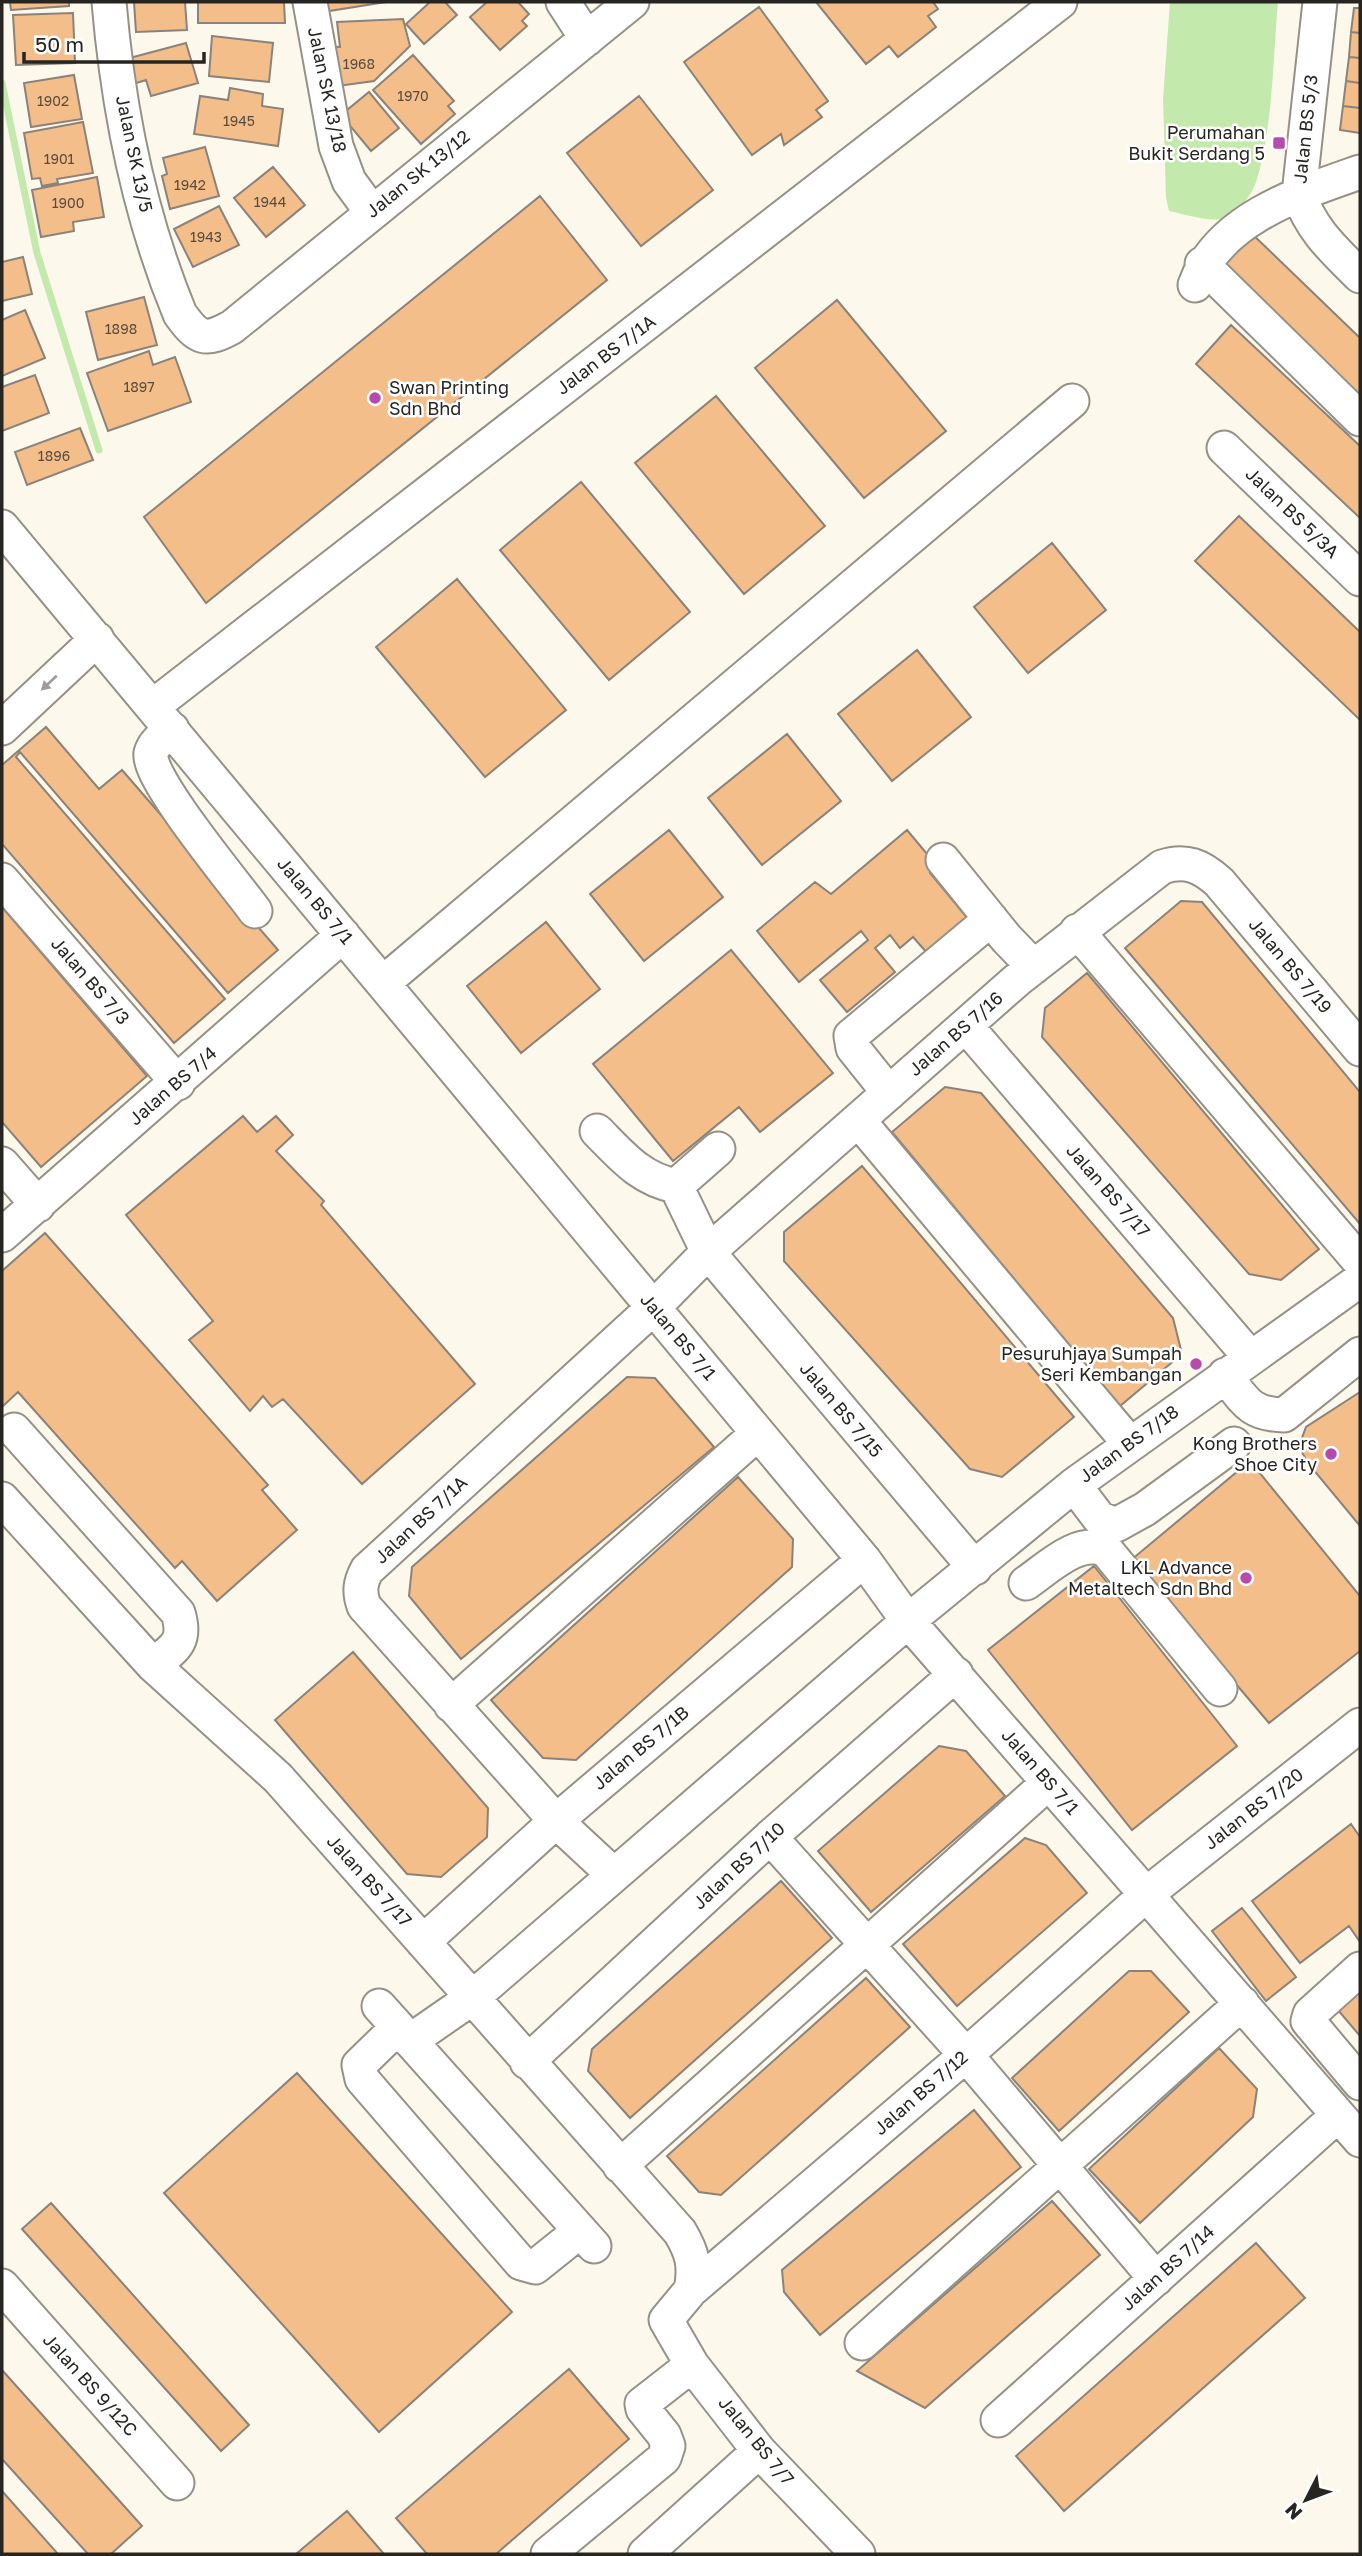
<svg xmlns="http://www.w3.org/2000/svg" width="1362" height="2556" viewBox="0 0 1362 2556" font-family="'Golos Text',sans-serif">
<rect width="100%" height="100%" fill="#fdf8ec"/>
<path fill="#c3e9ac" d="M1170,2H1278C1273,58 1273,125 1257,179C1253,193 1240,211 1228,217C1212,224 1185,214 1169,211L1166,197L1163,99Z"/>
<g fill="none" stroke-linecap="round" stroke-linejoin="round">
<path stroke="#c3e9ac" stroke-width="7" d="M2,83L37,253L99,450"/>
</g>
<path fill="#f4be8b" stroke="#8b827a" stroke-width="2" d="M10,2H69V6L11,10Z
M134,2H185L187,30L136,32Z
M198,2H284L285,23H198Z
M327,2H386L329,11Z
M430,2H445L457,15L424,44L406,24Z
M487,2H518L529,14L522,21L527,26L500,50L470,17Z
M816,2H933L938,9L928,16L936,27L898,57L889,46L866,64Z
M759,7L828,101L816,110L822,117L784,145L781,134L752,155L684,62Z
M1354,8H1360V33L1351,32Z
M73,13L75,63L16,65L13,15Z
M403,19L410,46L374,81L331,87L323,46L340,47L337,22Z
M1351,32L1360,33V58L1349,57Z
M212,36L273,43L269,82L209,76Z
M186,43L198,83L151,96L146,80L133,84L126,59Z
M413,55L454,101L448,106L455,114L421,144L373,90Z
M1349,57L1360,58V83L1346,81Z
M74,75L82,119L31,127L24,83Z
M1346,81L1360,83V108L1343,106Z
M230,88L263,94L262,106L283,109L278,146L194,134L200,96L228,100Z
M369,92L399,128L371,151L341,115Z
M639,96L713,190L641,246L567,153Z
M1343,106L1360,108V133L1340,130Z
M83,122L93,173L57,179L58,183L42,186L40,178L32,179L24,133Z
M205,147L219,196L170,209L162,176L167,174L163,158Z
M273,167L305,205L266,237L234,198Z
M97,177L104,217L73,222L74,231L41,237L32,190Z
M540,196L607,280L206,603L144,517Z
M219,206L239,245L193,267L174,229Z
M1247,229L1360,338V411L1211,267Z
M23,257L32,294L2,301V262Z
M144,297L157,345L98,360L86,312Z
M837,300L946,431L864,498L755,368Z
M25,310L45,358L2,376V320Z
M1231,325L1360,446V518L1196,364Z
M149,351L153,365L175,357L191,402L108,431L87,373Z
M35,375L49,413L2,431V387Z
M716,396L825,526L744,594L635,463Z
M80,428L93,460L27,485L15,452Z
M581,482L690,612L609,680L500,550Z
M1239,516L1360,632V720L1195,561Z
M1052,543L1106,610L1028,673L974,607Z
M457,579L566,710L485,777L376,647Z
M917,650L971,717L892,781L838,714Z
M46,727L99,789L122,770L278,950L228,993L20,752L16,757L225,999L174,1043L2,844V765Z
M787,734L841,801L762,865L708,798Z
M669,830L723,897L644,961L590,894Z
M907,830L938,867L930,873L969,920L928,954L913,937L900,948L890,935L875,948L895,972L847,1012L820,980L868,940L861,931L799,982L757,931L815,882L831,894Z
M1181,901L1202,902L1360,1092V1224L1125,948Z
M2,907L147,1076L41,1167L2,1122Z
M546,922L600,989L521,1053L467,986Z
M731,950L833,1073L760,1132L739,1107L673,1161L593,1064Z
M1087,973L1319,1249L1281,1280L1249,1274L1042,1037L1045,1008Z
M945,1087L981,1093L1173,1318L1182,1354L1120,1406L892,1132Z
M243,1116L257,1132L276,1116L293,1135L276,1151L324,1201L321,1205L475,1384L362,1484L283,1399L272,1407L263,1396L250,1411L189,1340L213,1321L126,1215Z
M862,1166L1074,1417L1002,1477L970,1469L784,1261V1232Z
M45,1233L268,1485L262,1490L297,1530L217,1601L182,1561L175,1568L18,1392L2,1407V1271Z
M627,1377L655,1378L714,1447L461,1659L409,1596L412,1567Z
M1360,1392V1526L1307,1462L1299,1446L1306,1427Z
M1250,1461L1360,1596V1651L1269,1723L1131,1560Z
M738,1477L793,1539L792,1567L576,1760L543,1758L491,1700Z
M1094,1566L1237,1746L1132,1830L988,1650Z
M353,1652L488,1808L487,1837L441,1877L407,1874L275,1720Z
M939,1746L966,1751L1005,1796L871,1912L818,1851Z
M1351,1824L1360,1837V1942L1349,1926L1300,1963L1252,1901Z
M1025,1838L1046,1845L1087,1893L957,2006L903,1944Z
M781,1881L832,1938L630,2118L588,2071L592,2049Z
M1242,1908L1296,1977L1266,2001L1212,1931Z
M1129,1971H1151L1189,2012L1059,2131L1012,2078Z
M866,1978L910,2027L721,2195L699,2192L667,2156Z
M1360,1991V2036L1338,2010Z
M1219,2048L1257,2089L1253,2117L1140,2223L1089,2169Z
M297,2073L512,2312L379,2432L164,2193Z
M974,2110L1021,2167L820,2335L784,2292L782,2270Z
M1052,2201L1100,2255L925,2408L857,2371Z
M51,2203L249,2425L221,2451L22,2229Z
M1256,2243L1305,2298L1064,2511L1016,2456Z
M569,2369L629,2439L496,2554H427L396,2518Z
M2,2370L142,2526L111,2554H88L2,2459Z
M2,2491L58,2554H2Z
M347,2511L384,2554H296Z"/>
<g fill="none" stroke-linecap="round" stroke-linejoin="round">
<defs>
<path id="minor" d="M109,2C118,108 139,215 180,314C198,339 205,342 232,327L632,2
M310,2L336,146L349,181L371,211
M563,2L587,39
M1320,2L1299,194C1311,230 1334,250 1360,276
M1202,264L1360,419
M1195,285C1218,219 1300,193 1360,172
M1224,448L1360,579
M2,527L864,1560L908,1621L1360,2140
M152,707L1060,2
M2,728L97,639
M172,729C164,736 154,742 151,753C145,776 237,886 255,911
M943,860L1006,938L1034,967
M2,880L178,1083
M1077,931L1360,1262
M383,983L1072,401
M966,1026L1250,1357
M889,1093L853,1048L851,1036L991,919
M858,1120L1129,1443
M597,1131C622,1156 640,1179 676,1186L708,1252L975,1568
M2,1164L38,1205
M676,1186L718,1149
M2,1235L343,935
M1225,1375C1245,1401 1249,1414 1284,1415L1360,1354
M14,1430L178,1613C187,1642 175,1648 153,1665
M1074,1485L1099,1518L1116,1525L1145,1509L1234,1444
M2,1499L153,1665L278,1778L680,2232C692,2252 696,2266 691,2290
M1026,1583C1048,1568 1079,1537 1106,1550L1220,1689
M451,1705L758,1433
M770,1837L966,2055L1156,2279
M613,1874L556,1821L364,1606C359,1592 360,1583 367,1570L653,1308L708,1252L858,1120L1017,980L1162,867C1186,859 1201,866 1219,882L1360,1049
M423,1942L556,1821L864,1560
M1360,1969L1310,2014L1308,2021L1360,2083
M379,2006L594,2246
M398,2027L359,2065L362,2079L521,2263L535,2267L580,2231
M410,2041L472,1998L908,1621L1074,1485L1360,1280
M527,2062L770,1837L956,1674
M620,2166L1048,1783
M2,2286L177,2483
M862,2343L1242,2003
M998,2420L1338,2115
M548,2554L664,2458L668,2446L664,2435L643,2409L642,2404L692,2365
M645,2554L759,2451
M858,2554L759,2451L692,2365L666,2320L691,2290L966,2055L1148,1893L1360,1725"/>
</defs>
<use href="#minor" stroke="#969187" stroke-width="37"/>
<use href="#minor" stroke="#fff" stroke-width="33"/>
</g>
<defs><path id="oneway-solid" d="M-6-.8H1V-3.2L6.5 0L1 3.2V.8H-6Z" transform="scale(1.75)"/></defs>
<use fill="#9e9d9b" href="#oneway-solid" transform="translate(49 683) rotate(137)"/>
<g fill="#b74bac" stroke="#fff" stroke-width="2.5">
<rect x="1272" y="136" width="14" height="14" rx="3.5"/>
<circle cx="375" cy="398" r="7"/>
<circle cx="1196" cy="1364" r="7"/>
<circle cx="1331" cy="1454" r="7"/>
<circle cx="1246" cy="1578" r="7"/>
</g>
<g text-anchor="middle" stroke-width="5" stroke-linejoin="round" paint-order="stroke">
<g font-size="14" fill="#5a4b3c">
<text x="359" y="69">1968</text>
<text x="413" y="101">1970</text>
<text x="53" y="106">1902</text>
<text x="239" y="126">1945</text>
<text x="59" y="164">1901</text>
<text x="190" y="190">1942</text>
<text x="270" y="207">1944</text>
<text x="68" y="208">1900</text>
<text x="206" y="242">1943</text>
<text x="121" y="334">1898</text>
<text x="139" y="392">1897</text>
<text x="54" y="461">1896</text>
</g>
<g font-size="18" fill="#272521" stroke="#fff">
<text transform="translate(327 90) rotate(78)" y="6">Jalan SK 13/18</text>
<text transform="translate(1306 129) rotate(-84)" y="6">Jalan BS 5/3</text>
<text transform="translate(134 154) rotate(78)" y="6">Jalan SK 13/5</text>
<text transform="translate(418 174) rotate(-39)" y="6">Jalan SK 13/12</text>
<text transform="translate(606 355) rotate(-37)" y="6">Jalan BS 7/1A</text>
<text transform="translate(1292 513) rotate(44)" y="6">Jalan BS 5/3A</text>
<text transform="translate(315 901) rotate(50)" y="6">Jalan BS 7/1</text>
<text transform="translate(1290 966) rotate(50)" y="6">Jalan BS 7/19</text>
<text transform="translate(90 981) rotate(49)" y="6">Jalan BS 7/3</text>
<text transform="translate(956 1034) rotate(-41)" y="6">Jalan BS 7/16</text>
<text transform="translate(173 1086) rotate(-41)" y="6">Jalan BS 7/4</text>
<text transform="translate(1108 1191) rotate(49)" y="6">Jalan BS 7/17</text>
<text transform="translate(678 1337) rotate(50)" y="6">Jalan BS 7/1</text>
<text transform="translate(841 1410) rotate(50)" y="6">Jalan BS 7/15</text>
<text transform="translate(1129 1444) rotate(-36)" y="6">Jalan BS 7/18</text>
<text transform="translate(421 1520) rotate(-43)" y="6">Jalan BS 7/1A</text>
<text transform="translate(641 1748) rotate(-40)" y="6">Jalan BS 7/1B</text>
<text transform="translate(1040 1772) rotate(49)" y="6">Jalan BS 7/1</text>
<text transform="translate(1254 1809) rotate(-38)" y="6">Jalan BS 7/20</text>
<text transform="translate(739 1866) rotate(-43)" y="6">Jalan BS 7/10</text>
<text transform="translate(369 1881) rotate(48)" y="6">Jalan BS 7/17</text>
<text transform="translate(921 2093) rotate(-41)" y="6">Jalan BS 7/12</text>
<text transform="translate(1168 2268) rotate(-42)" y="6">Jalan BS 7/14</text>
<text transform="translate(90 2385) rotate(48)" y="6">Jalan BS 9/12C</text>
<text transform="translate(756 2441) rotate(51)" y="6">Jalan BS 7/7</text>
</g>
<g font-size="18" fill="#272521" stroke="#fff" text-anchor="end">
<text x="1265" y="139">Perumahan<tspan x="1265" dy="21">Bukit Serdang 5</tspan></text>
<text x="389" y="394" text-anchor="start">Swan Printing<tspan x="389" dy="21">Sdn Bhd</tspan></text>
<text x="1182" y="1360">Pesuruhjaya Sumpah<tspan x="1182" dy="21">Seri Kembangan</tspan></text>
<text x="1317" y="1450">Kong Brothers<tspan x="1317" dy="21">Shoe City</tspan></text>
<text x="1232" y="1574">LKL Advance<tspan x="1232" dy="21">Metaltech Sdn Bhd</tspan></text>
</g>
</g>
<rect width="1362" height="2556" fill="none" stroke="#272521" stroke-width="7"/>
<g transform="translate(1306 2500) rotate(228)" stroke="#ffffff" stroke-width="5" paint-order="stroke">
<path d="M0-5L12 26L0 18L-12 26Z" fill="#272521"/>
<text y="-10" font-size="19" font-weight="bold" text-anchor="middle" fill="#272521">N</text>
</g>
<path d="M24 52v10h180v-10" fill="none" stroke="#272521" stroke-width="3.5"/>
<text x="35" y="52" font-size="21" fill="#272521" stroke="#ffffff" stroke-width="5" paint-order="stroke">50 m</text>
</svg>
